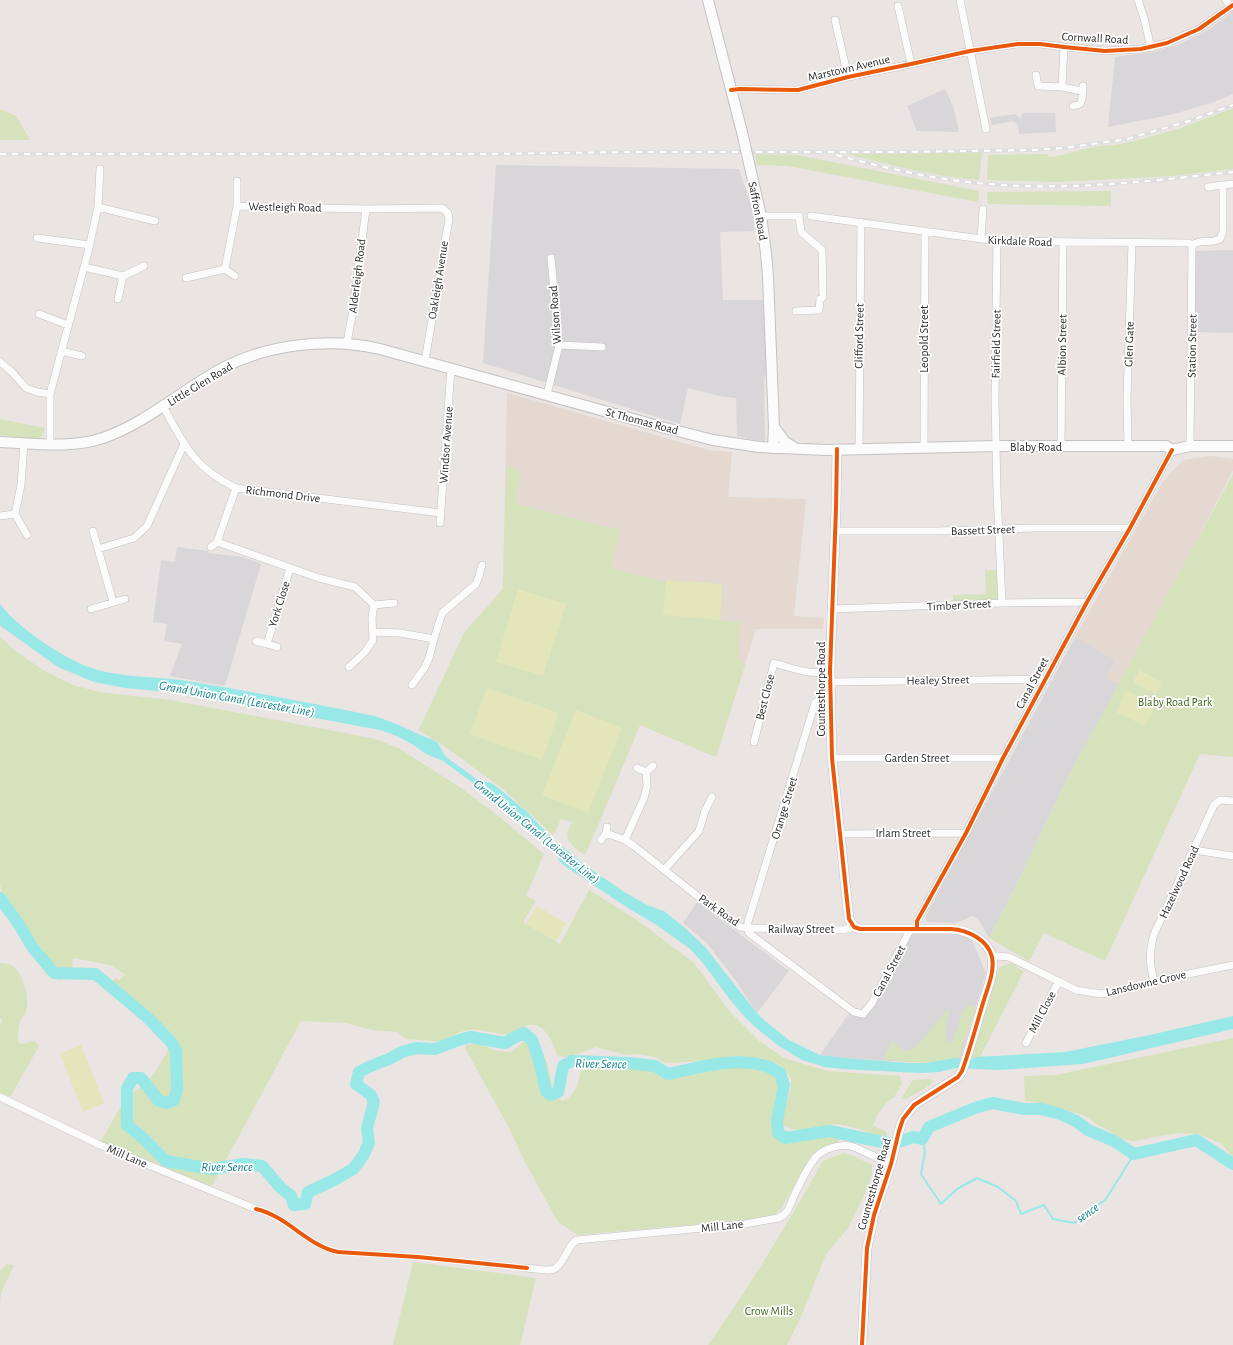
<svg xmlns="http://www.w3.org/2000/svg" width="1233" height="1345" viewBox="0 0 1233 1345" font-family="'Alegreya Sans',sans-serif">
<rect width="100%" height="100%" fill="#eae4e2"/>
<path fill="#d8d6d9" d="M1233,11V94L1214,102L1174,114L1108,127L1115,57L1154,52L1180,44L1208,30Z
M945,89L953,106L958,126V132L917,131L907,106Z
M1022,113H1055L1056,132L1019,134L1018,125L1013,121L992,125L990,118L1015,114L1021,119Z
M496,165L739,169L753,211L754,231L720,232L723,300H769L773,358L764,378L765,441L754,440L737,436L736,398L719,396L688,388L680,424L483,363Z
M1233,250V333L1194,332L1196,251Z
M177,547L208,551V553L243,557L261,564L225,686L170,676L182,644L164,641L167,624L153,622L161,560L175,562Z
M1075,637L1116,660L1119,685L1069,775L1016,886L989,938L978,918L971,916L964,920L953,923L928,922L926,920V916Z
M697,902L789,971L757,1013L736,981L707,943L683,923Z
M910,930L968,932L986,973L961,1057L959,1060L958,1059L890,1061L845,1058L820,1055L848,1015L865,1009Z"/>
<path fill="#e4d8d0" d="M507,393L708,450L732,452L728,497L806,499L794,616L824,618L823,629H756L716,757L640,725L597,828L561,819L553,835L503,789L446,747L419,730L464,633L503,589Z
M1211,456L1233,459V470L1158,615L1119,685L1106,678L1115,660L1075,637L1162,483L1183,460Z"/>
<path fill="#d6e2bc" d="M1233,108V169L1173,176L1056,182L987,180L988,155L1048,154L1049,157C1067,156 1082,148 1100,146C1107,145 1114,146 1121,144C1160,136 1197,123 1233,108Z
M0,109L16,116L30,140H0Z
M982,152L979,180C935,177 890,165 847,154Z
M755,154L797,155L979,191L978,202L788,166L757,165Z
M1111,191V206L988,204L987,192Z
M0,419L45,428L42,436L36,439L0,435Z
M506,465L519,472L521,477L517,491V504L620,530L611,568L666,582L663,615L740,622L738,660L745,665L716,757L640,725L585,855C571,845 560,838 573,822L561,819L553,835L503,789L446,747L419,730L464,633L503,589Z
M1233,474V757L1200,754L1105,961L1044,933L1029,961L989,938L1016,886L1069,775Z
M985,570H998L999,603L953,604V595L986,594Z
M0,637L17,652L43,670L73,685L99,692L171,700L376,739L400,749L461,788L492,811L544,854L526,896L536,901L523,922L560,944L589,890L640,922L694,963L730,1012L759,1041L784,1058L827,1071L900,1076L902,1084L894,1097L887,1102L877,1115L873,1126L887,1132V1137L882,1139L862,1130L838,1124L794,1130L783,1125V1116L791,1088V1079L787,1072L778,1064L762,1058H718L700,1061L669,1063L663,1062L655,1057L638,1054L626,1055L596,1047L578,1054L565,1057L557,1055C553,1043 547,1027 534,1025C524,1023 519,1032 512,1034C507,1035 501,1034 496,1033C473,1029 464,1026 445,1042L406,1039L397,1032L372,1030L346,1023L301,1021L213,1184L210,1186L101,1141L127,1096L143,1086L156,1071L168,1050L166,1041L148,1012L118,993L109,985L115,978L119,980L122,978V976L126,975L110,965L73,958L72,968L64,979L59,980L46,974L38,963L26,939L6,909L0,884Z
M0,963C11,964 14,965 20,975C26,986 30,1002 25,1014C23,1017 21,1019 20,1022C18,1028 17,1039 20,1044L35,1041L39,1046L10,1097L0,1092V1025L2,1021L0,1017Z
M1012,963C1017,966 1018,969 1024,971L980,1057L971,1060L978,1028L995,975L1001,966Z
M968,1006H974L976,1009L958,1059L925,1063L883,1060L892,1041L895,1042C899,1050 903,1051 912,1050L925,1037L947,1010H950C946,1021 945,1030 947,1042L950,1043C959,1036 957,1015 968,1006Z
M531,1038L537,1040L548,1065L554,1096L563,1101C579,1093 578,1081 582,1065L591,1063L626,1065L636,1064L666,1075L726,1066L753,1064L765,1067L778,1075L782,1084L774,1112L773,1124L777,1136C782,1138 787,1140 793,1140C805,1140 830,1130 840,1139L838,1142L820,1148L811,1155L781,1209L774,1215L763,1218L578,1235L558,1222L524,1160L508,1126L465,1048L466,1045L479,1043L496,1051L511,1052L526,1040Z
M1233,1038V1158L1221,1143L1198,1134L1178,1133L1133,1141L1119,1138L1107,1129L1098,1125L1086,1116L1046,1104L1025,1101L1024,1076L1056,1075Z
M930,1079L934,1081C927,1089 915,1093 906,1099H901L913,1080Z
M843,1153L851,1155L872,1165V1174L863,1198L848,1228L826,1254L801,1317L787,1345H708C750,1286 788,1223 823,1161Z
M413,1262L536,1278L520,1345H393Z
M7,1264L14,1265L1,1293L0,1303V1271Z"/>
<path fill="#e2e6ba" d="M666,580L722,584L720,620L663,615Z
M518,589L566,604L543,676L496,662Z
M1139,670L1162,682L1156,694L1133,682Z
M487,688L559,713L542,760L470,734Z
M1126,690L1156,705L1145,726L1116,712Z
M576,710L622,728L588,813L542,795Z
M537,906L566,923L556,941L526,924Z
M81,1045L104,1103L83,1112L60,1054Z"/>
<path fill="#98e8e8" d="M0,604C17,627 59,655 86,666C115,678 156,676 187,681C250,691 313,704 375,716L399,725L427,738L432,739L437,742L446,757L478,780L492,783L502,791L527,812L551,837L553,842L557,846L563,847L586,866L626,893L647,905L664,911L685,928L705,947L757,1013L765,1021L789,1040L820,1055L845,1058L909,1063H925L955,1058L971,1060L976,1057L1065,1052L1150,1035L1233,1016V1029L1083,1064L999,1070L955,1068L940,1072L919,1073L843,1069L825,1067L802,1060L779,1046L755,1027L743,1015L728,997L703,963L689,948L655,924L631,910L565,866L559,861L556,851L549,845L478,790L473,783L443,761L426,754L412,744L397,736L380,730L181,693L125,688L94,682L58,667L2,627L0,625Z"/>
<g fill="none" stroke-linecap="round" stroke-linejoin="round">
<path stroke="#98e8e8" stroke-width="2" d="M922,1139L925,1151L921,1174L941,1204L957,1189L977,1178L998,1187L1016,1201L1021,1214L1044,1205L1053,1219L1074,1223L1106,1199L1134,1154"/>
<path stroke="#98e8e8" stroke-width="12" d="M0,898L18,923L33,948L54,973L95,974L98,976L148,1018L171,1042L176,1050L177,1090L174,1100L167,1103L159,1101L141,1078H133L127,1088V1125L143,1138L166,1161L212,1169L244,1164L262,1166L280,1187L291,1196L294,1205L305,1204L308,1192L332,1181L353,1169L363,1156L369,1143L367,1128L374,1102L371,1095L356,1084L359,1072L371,1066L389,1059L402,1052L416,1048L435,1049L459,1040L470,1037L505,1043L515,1037L524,1033L532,1040L538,1057L546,1091L551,1095L558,1092C561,1083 560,1074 564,1065L572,1061L628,1063L655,1066L668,1074C697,1068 736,1056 766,1066C771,1067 775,1071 780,1073L784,1085L777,1121L778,1133L785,1138L829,1131L892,1144L914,1137L922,1139L929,1127L975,1108L992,1103L1024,1109H1041L1060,1114L1076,1121L1088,1130L1114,1141L1134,1154L1196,1140L1233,1164"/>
<defs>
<path id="minor" d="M960,0L986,129
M1138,0L1144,18L1151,48
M1226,0L1231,7
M898,6L911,64
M835,20L848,77
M1064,47L1062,87L1082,91
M1036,75L1038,86L1062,87
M731,90L740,89L798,90L848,77L911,64L970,51L1018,44H1040L1064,47L1105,51L1141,49L1167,43L1199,29L1233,5
M1073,106L1080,104L1082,99L1083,86
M237,181V206
M1208,187L1223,185
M98,207L155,221
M761,216H799L801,232L822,250L823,297L820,299L819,310L796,311
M811,216L997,241L1189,243L1192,245C1200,239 1211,244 1220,239L1223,231V185L1233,184
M37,238L90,245
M981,239L983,209
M997,241L995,400L997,492L1002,603
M84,267L123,276
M225,269L235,276
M186,278L225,269L237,206L366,209L442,208L448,213L449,219L425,361
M118,299L123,276L144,266
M39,314L68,325
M347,343L353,310L366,209
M559,345L602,347
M61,351L82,356
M0,362L12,372L26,388L37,392L50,394
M547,395L559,345L551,258
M163,406C184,445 194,468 236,488L441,513
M50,444V394L88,252L98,207L100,169
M1128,446L1127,399L1132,243
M1190,446L1192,245
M924,447L925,231
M1061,447L1063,242
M859,449L861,222
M15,514L27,535
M0,516L15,514L21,485L24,443
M440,523L451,368
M93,531L113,602
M835,531H937L1036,528H1130
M217,542L319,578L355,587L374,605L372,618L373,640L365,652L349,667
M211,547L217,542L236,488
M98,549L134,538L147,526L184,444
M374,605L394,603
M91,609L125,599
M832,609L1002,603L1087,602
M373,632L400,633L434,639L442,613L476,584L479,576L482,565
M256,641L267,644L290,568
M267,644L277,647
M830,682L1046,679
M412,685L425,667L429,658L434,639
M830,698L821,699L815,703L748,922L747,928L843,930L854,927
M754,742L774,663C792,668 811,676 830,671
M832,758H1003
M637,768L646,772L653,766
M606,833L625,840L634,846L710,906L740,927L747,928L749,933L854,1012L863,1014L872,1003L910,930
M840,834L966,833
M601,840L606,833L607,827
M625,840L644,798L647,786L646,772
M1194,850L1233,856
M664,870L699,831L705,811L712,797
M917,929V921L966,833L1003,758L1087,602L1130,528L1172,450
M992,957L997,956L1009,957L1076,990L1101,994L1121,991L1154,981L1233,965
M1154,981C1149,961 1149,953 1154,934L1214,805L1220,800L1233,801
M1026,1043L1059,981
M0,1097L100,1145L256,1209
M527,1268C555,1271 555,1275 569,1249C571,1245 573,1242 577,1240L745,1224L778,1218L784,1215L788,1210C794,1195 806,1169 816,1157C824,1148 842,1143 854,1147L891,1164"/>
<path id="tertiary" d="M837,449L836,508L830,671L832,758L849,919L854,927L860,929H951C968,930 988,940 992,957C995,972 987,989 983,1003C976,1026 970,1049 962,1071L958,1077L914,1105L903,1119L899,1131L891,1164L874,1215L867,1248L862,1345"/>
<path id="secondary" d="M708,0L742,132
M749,163L761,216L766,253L768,277L774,427L773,448
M774,427L785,442L795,448
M0,442C33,443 70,449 103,438C146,423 181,391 221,369C267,344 330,337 380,349L662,427L713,440L759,447L827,450L996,446H1166L1172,450L1190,446H1233"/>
</defs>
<use href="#minor" stroke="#c3c2c3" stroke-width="8"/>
<use href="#tertiary" stroke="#c3c2c3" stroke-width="10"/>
<use href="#secondary" stroke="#c3c2c3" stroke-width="12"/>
<use href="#minor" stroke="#fcfbfb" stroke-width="7"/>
<use href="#tertiary" stroke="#fcfbfb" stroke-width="9"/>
<use href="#secondary" stroke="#fcfbfb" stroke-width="10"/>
<defs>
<path id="rail" d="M0,154H484L634,152H900L1034,150L1064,148L1127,139L1189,121L1233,105
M836,155C886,168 936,180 988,184C1070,191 1151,181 1233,172"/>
</defs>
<use href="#rail" stroke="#dededf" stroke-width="3.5"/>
<use href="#rail" stroke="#fff" stroke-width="2" stroke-dasharray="6" stroke-linecap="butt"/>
<defs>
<path id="secondary-bridge" d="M742,132L749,163"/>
</defs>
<use href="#secondary-bridge" stroke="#c3c2c3" stroke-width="12" stroke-linecap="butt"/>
<use href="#secondary-bridge" stroke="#fcfbfb" stroke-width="10"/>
<defs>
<path id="cycleway" d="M731,90L740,89L798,90L848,77L911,64L970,51L1018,44H1040L1064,47L1105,51L1141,49L1167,43L1199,29L1233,5
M837,449L836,508L830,671L832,758L849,919L854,927L860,929H951C968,930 988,940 992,957C995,972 987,989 983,1003C976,1026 970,1049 962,1071L958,1077L914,1105L903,1119L899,1131L891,1164L874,1215L867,1248L862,1345
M917,929V921L966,833L1003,758L1087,602L1130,528L1172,450
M256,1209C289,1217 306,1245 338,1252L418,1257L527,1268"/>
</defs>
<use href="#cycleway" stroke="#fff" stroke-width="6"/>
<use href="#cycleway" stroke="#e8590c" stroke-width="4"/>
</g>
<g text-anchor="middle" stroke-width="3.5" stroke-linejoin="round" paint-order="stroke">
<g font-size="12" fill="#2b2b2b" stroke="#fff">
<text transform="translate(1095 38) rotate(3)" y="4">Cornwall Road</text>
<text transform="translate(849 68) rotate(-13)" y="4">Marstown Avenue</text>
<text transform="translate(285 207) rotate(1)" y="4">Westleigh Road</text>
<text transform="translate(758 211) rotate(79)" y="4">Saffron Road</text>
<text transform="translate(1020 241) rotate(2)" y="4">Kirkdale Road</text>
<text transform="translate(357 276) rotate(-83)" y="4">Alderleigh Road</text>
<text transform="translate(438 280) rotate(-81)" y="4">Oakleigh Avenue</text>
<text transform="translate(555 315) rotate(-94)" y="4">Wilson Road</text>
<text transform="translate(859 336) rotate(-89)" y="4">Clifford Street</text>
<text transform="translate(924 339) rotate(-90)" y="4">Leopold Street</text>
<text transform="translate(996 344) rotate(-89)" y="4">Fairfield Street</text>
<text transform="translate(1129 344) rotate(-88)" y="4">Glen Gate</text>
<text transform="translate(1062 345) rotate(-89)" y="4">Albion Street</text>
<text transform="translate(1192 346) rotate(-89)" y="4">Station Street</text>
<text transform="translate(200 384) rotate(-31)" y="4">Little Glen Road</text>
<text transform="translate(642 421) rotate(15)" y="4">St Thomas Road</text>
<text transform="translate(446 445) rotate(-86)" y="4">Windsor Avenue</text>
<text x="1036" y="451">Blaby Road</text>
<text transform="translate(283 494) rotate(7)" y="4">Richmond Drive</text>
<text transform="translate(983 530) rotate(-2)" y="4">Bassett Street</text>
<text transform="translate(279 604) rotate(-73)" y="4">York Close</text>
<text transform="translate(959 605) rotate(-3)" y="4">Timber Street</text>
<text transform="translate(938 680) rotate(-1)" y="4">Healey Street</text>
<text transform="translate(1032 683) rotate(-62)" y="4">Canal Street</text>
<text transform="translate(821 689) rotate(-90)" y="4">Countesthorpe Road</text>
<text transform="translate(765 697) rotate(-76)" y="4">Best Close</text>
<text x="917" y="762">Garden Street</text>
<text transform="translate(784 808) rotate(-73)" y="4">Orange Street</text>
<text x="903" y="837">Irlam Street</text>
<text transform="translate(1179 882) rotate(-65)" y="4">Hazelwood Road</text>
<text transform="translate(719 910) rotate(35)" y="4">Park Road</text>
<text x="801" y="933">Railway Street</text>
<text transform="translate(889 971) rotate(-62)" y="4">Canal Street</text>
<text transform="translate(1146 983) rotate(-13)" y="4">Lansdowne Grove</text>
<text transform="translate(1042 1012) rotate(-62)" y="4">Mill Close</text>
<text transform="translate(127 1156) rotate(23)" y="4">Mill Lane</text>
<text transform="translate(874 1184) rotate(-74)" y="4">Countesthorpe Road</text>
<text transform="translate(722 1226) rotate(-6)" y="4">Mill Lane</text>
</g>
<g font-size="12" fill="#40671d" stroke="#fff">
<text x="1175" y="706">Blaby Road Park</text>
<text x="769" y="1315">Crow Mills</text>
</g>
<g font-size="13" font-style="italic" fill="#13828a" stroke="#fff">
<text transform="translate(237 698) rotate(10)" y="5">Grand Union Canal (Leicester Line)</text>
<text transform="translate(537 831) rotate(39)" y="5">Grand Union Canal (Leicester Line)</text>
<text transform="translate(601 1063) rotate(1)" y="5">River Sence</text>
<text x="227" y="1171">River Sence</text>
<text transform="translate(1087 1212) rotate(-35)" y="5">sence</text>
</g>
</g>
</svg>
